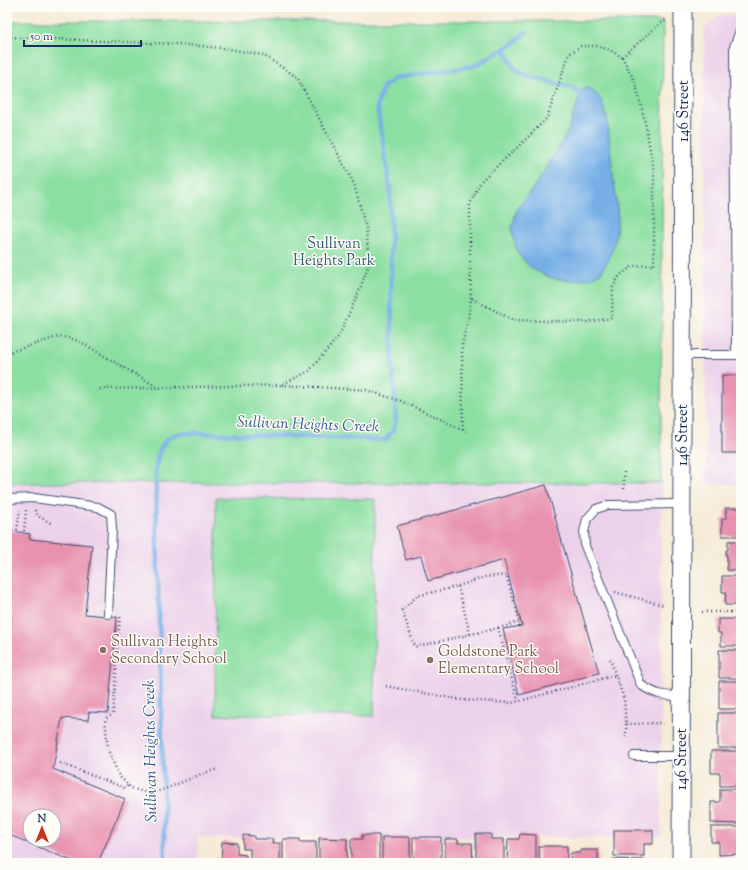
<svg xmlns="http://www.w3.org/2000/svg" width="748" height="870" viewBox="0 0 748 870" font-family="'Sorts Mill Goudy',serif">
<rect width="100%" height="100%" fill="#fdfcf7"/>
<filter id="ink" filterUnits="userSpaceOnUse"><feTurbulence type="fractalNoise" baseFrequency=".025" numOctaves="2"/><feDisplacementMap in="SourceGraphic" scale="8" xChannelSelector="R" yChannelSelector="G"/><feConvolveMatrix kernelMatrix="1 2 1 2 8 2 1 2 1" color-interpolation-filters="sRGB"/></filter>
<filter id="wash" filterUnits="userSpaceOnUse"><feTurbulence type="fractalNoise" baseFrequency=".012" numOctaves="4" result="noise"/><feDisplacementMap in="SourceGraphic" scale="16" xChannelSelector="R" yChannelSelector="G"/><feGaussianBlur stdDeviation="0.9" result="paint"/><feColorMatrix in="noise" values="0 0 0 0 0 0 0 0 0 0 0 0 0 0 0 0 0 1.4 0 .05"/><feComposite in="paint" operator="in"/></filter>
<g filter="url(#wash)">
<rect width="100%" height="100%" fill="#f5ead5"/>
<path fill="#ecd1ea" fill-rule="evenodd" d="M719,15H741V484H706L704,29Z
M7,483H661V837L199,838V655L198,863H7ZM30,816H54V840H30Z"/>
<path fill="#8bdfa1" stroke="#538780" d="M7,21H663L661,483H7Z
M216,498L375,499L374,716L215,715Z"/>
<path fill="#75afe6" stroke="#486fa2" d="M587,88C601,93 604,106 607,119L618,218L615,240L610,257L601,273L590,278L571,281L551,278L531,268L517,253L512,228L517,209L537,183L567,134L582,89Z"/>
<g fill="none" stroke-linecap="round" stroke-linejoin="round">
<path stroke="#75afe6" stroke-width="4.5" d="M504,49L515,69L524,75L570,87L580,93
M165,863L156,496C156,476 152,447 173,435C179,433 189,433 195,433L385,440L393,431L396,418L392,356L390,188L377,106L383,87L395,78L474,66L514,43L526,32"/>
</g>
<g id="blocks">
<path fill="#e892b0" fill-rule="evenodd" d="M722,375H741V453H722Z
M546,485L599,673L519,695L503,629L522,626L504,560L428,581L421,556L406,560L397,526Z
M726,508H741V536H722V519L726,518Z
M7,530L30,534L29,539L92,545L85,614L117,617L108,713L89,712L88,720L62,718L53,769L125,799L98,863H77L7,834ZM30,816H54V840H30Z
M728,541H741V570H727V556H726V550H728Z
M722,576H741V605H725L726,592H722Z
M718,619H741V646H721V633H718Z
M719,650H741V678H719Z
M719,681H741V709H719Z
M718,713H741V748H718Z
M711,751H741V786H720V773H711Z
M720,789H741V824L711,823V802H720Z
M711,827H741V854L719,855V842H711Z
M614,830H653V844H644V856H614Z
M476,834H491V839H504V863H476Z
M520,834L536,835V863H507L508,839H519Z
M243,835L254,836V839H273L272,843H280V863H250V849H243Z
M362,835H379V863H351V839H362Z
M382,837H410V863H382Z
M413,837H441V863H413Z
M319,838L347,839V863H319Z
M283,839H300V842H316V863H283Z
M445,839H458V843H472L473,863H445Z
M222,842L237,843V854L246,855V863H221Z
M539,846H567V863H539Z
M581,850H598V863H570L571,853H581Z
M613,859L645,860V863H613Z"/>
</g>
</g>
<g filter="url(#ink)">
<use href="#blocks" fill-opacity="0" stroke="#3c4b70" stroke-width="1"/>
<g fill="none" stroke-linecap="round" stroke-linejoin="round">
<defs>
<path id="lane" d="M682,355H740
M736,355L734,47L741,28
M7,499L34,498L98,507L111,514L112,529L108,614
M681,696C664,696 656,695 641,685L585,546L584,532L587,519L596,509L608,505L682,504
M634,756H681"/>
<path id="street" d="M681,863L683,7"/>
</defs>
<use href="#lane" stroke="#3c4b70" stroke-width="10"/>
<use href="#street" stroke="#3c4b70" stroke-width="19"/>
<path stroke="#3c4b70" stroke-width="2.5" stroke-dasharray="1 3" stroke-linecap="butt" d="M7,37L176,44L223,48L263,55L297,77L354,184L366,228L369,264L357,296L339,336L309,371L281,385L101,389L97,391
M622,57L663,21H668
M7,353L60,336L79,341L157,387
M282,385L366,390L401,401L466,431
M463,429L462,345L468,320L471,298L470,266V204L481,181L522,143L547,118L569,54L581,46H596L610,50L622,57L635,82L644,117L654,171V265L633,266L620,275L613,287L612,318L587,322L513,320L471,298
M624,472V492
M9,475V489
M35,510L38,516L51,523
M17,530L20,510
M24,531L26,510
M458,586L485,577L506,575L520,622L498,628
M615,592L663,605
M702,612H741
M120,617L113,714L105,719L108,750L119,776L131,788L150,794L168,788L201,774L218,769
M470,634L458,586L417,596L402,610L415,647L498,628L518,701
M610,659L624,699L626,724L663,723
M386,686L462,700L512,703L616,675
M626,724V739
M60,763L125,788L128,785"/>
<use href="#lane" stroke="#fff" stroke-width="8"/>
<use href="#street" stroke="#fff" stroke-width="17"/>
</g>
</g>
<g fill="#8d6e63" stroke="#fdfcf7" stroke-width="1.5">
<circle cx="103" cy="650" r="4"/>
<circle cx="430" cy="660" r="4"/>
</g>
<g text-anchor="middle" stroke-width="3" stroke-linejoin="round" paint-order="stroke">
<g font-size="15" fill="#1b2f5e" stroke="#fdfcf7">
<text transform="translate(683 111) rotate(-90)" y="5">146 Street</text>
<text transform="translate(682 435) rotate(-90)" y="5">146 Street</text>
<text transform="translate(681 759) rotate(-90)" y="5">146 Street</text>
</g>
<g font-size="15" fill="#375b6f" stroke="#fdfcf7">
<text x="334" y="248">Sullivan<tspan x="334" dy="17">Heights Park</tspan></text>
</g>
<g font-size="15" fill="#785e54" stroke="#fdfcf7" text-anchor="start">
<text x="111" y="646">Sullivan Heights<tspan x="111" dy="17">Secondary School</tspan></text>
<text x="438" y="656">Goldstone Park<tspan x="438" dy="17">Elementary School</tspan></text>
</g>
<g font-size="16" font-style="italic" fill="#3a5c8e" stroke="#fdfcf7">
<text transform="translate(308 423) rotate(2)" y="6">Sullivan Heights Creek</text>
<text transform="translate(149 751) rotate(-91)" y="6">Sullivan Heights Creek</text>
</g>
</g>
<rect width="748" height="870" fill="none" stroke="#fdfcf7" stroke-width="24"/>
<g transform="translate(42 828)"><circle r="19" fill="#fdfcf7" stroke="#a3aaba"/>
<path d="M0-3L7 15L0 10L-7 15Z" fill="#c8321e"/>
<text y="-6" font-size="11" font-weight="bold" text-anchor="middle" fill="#1b2f5e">N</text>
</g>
<path d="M24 40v6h117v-6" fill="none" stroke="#1b2f5e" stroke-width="2"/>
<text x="30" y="40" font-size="12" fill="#1b2f5e" stroke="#fdfcf7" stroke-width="3" paint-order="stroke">50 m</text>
</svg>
